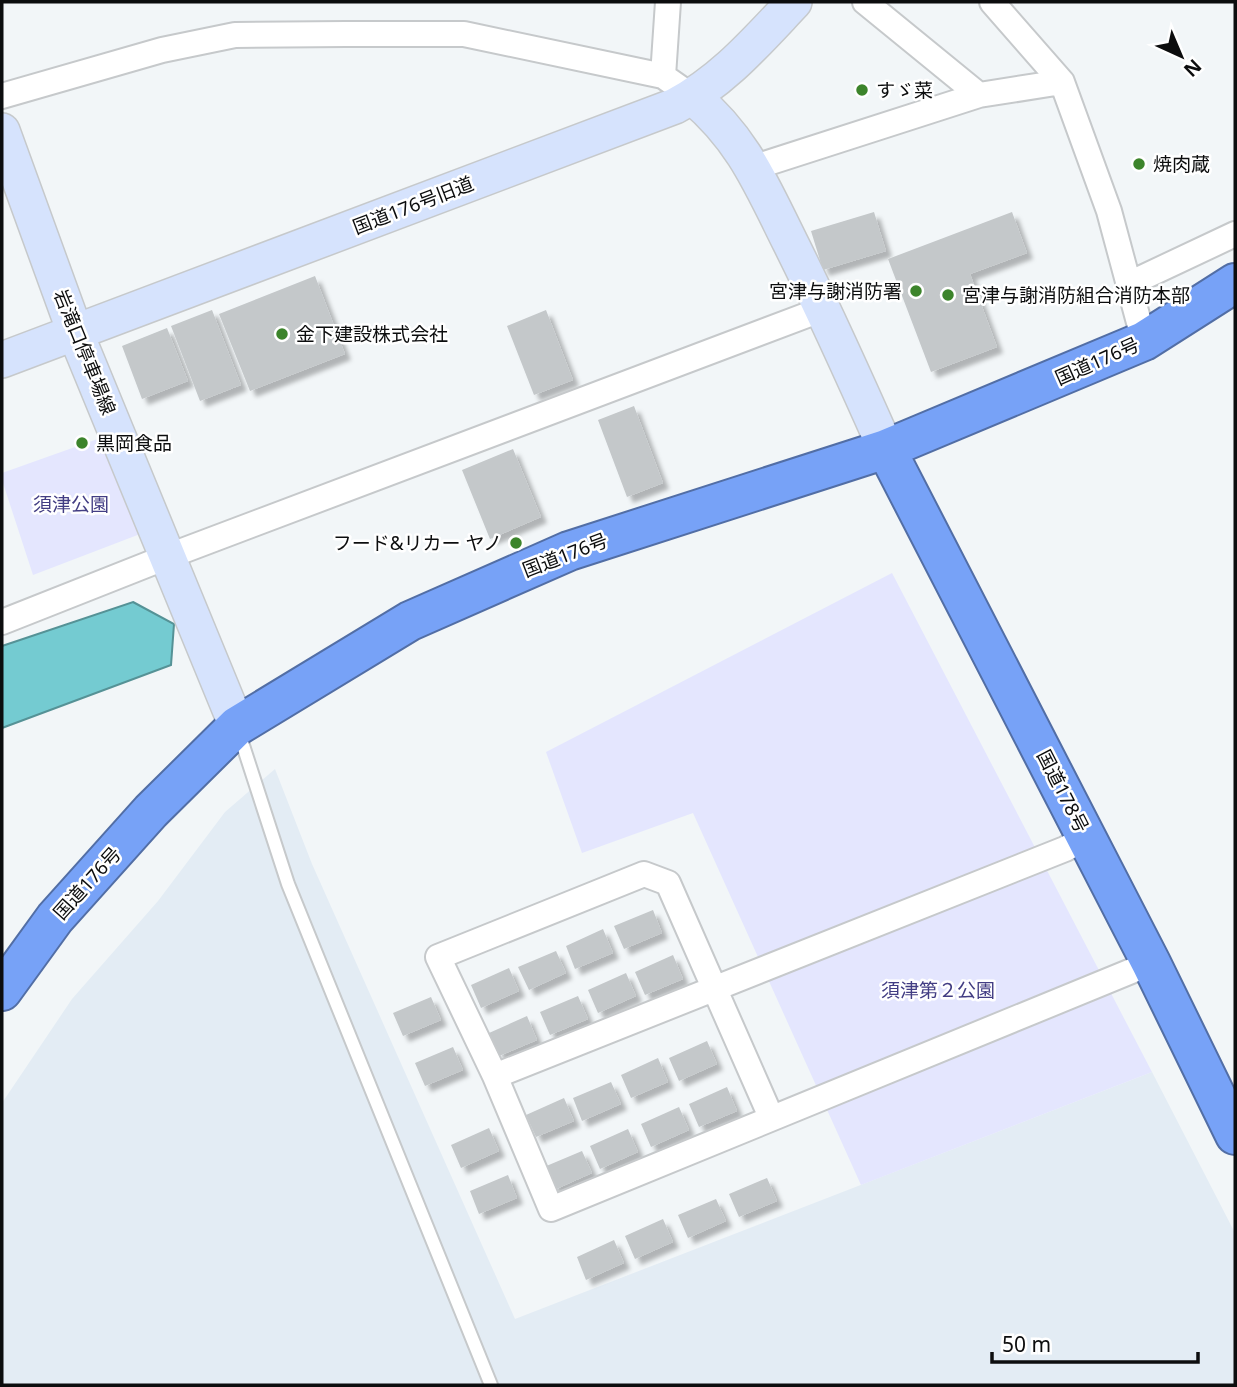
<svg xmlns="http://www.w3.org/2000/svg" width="1237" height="1387" viewBox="0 0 1237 1387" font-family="'Noto Sans','Noto Sans JP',sans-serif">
<defs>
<filter id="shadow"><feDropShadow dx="6" dy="6" stdDeviation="2" flood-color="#0004"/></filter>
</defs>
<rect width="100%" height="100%" fill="#f2f6f8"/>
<path fill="#e3ecf4" d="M275,769L312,864L515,1319L1152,1072L1235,1233V1385H2V1103L72,999L158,901L225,812Z"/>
<path fill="#e4e6fe" d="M106,436L148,531L33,575L2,480V473Z
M892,573L1152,1072L861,1185L693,813L582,853L546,752Z"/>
<path fill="#74cbd1" stroke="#559296" stroke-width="2" d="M133,602L174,624L171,665L2,728V646Z"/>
<path fill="#c4c8ca" filter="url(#shadow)" d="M874,212L886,251L823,270L811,231Z
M1012,212L1027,253L970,274L997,347L931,372L888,259Z
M315,276L345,354L250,391L219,314Z
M212,310L241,385L200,401L171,326Z
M546,310L573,380L534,395L507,326Z
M167,328L188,381L142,399L122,346Z
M634,406L663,483L627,497L598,420Z
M513,449L541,517L490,539L462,470Z
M653,910L662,933L624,949L614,926Z
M603,929L613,953L575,969L566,946Z
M556,951L566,973L529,990L518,967Z
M673,955L683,979L645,995L635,972Z
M509,968L519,991L481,1008L471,985Z
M626,973L636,996L598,1013L588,990Z
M578,996L588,1019L550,1035L540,1012Z
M431,997L441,1020L403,1036L393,1013Z
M527,1016L537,1040L499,1056L489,1033Z
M707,1041L717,1064L679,1081L669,1058Z
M453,1047L463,1070L425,1086L415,1063Z
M658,1058L668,1082L631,1098L621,1075Z
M611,1082L621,1104L582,1121L573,1098Z
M727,1087L737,1111L699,1127L689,1104Z
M564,1098L574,1121L536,1137L526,1115Z
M679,1107L689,1130L651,1147L641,1124Z
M489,1128L499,1151L461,1168L451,1145Z
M628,1129L638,1152L600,1169L590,1146Z
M582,1151L592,1173L554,1190L544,1167Z
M508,1175L517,1198L479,1214L470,1191Z
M767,1178L777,1201L739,1217L729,1194Z
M716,1199L726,1221L688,1238L678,1215Z
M663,1219L673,1242L635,1259L625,1236Z
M614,1240L624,1263L586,1280L577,1257Z"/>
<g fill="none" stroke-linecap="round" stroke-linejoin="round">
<defs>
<path id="lane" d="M239,733L288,884L491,1385"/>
<path id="street" d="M865,2L979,95
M663,76L668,2
M1062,82L1109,211L1144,341
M2,96L162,50L235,35L346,34H464L663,76L693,97
M752,168L979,95L1062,82L992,2
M1129,284L1235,234
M2,622L169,556L823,309
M495,1076L1065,849L1086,838
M771,1117L668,883L644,874L438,957L495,1076L551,1209L1151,963"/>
<path id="secondary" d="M693,97C743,139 761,184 790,242C824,310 855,379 886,449
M2,131L75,332L237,726
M2,360L675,106C723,81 757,41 794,2"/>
<path id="highway" d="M886,449L1151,963L1235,1135
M2,991L55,918L151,811L237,726L410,621L569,551L886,449L1144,341L1235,283"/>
</defs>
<use href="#lane" stroke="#c6c9cb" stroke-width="16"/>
<use href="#street" stroke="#c6c9cb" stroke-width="28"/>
<use href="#secondary" stroke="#c6c9cb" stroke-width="38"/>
<use href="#highway" stroke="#526ea5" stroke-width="42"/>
<use href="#lane" stroke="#fff" stroke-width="12"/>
<use href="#street" stroke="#fff" stroke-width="24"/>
<use href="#secondary" stroke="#d6e3fd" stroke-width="35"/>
<use href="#highway" stroke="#77a2f7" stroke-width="38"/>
</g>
<g fill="#3c842b" stroke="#fff" stroke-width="2.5">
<circle cx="862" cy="90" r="7"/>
<circle cx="1139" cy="164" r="7"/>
<circle cx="916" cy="291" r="7"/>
<circle cx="948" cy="295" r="7"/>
<circle cx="282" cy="334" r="7"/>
<circle cx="82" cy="443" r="7"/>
<circle cx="516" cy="543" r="7"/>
</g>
<g text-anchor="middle" stroke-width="5" stroke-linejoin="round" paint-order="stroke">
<g font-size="19" fill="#0c0d0e" stroke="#fff" text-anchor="start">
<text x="876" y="97">すゞ菜</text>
<text x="1153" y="171">焼肉蔵</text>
<text x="902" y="298" text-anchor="end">宮津与謝消防署</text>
<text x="962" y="302">宮津与謝消防組合消防本部</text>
<text x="296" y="341">金下建設株式会社</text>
<text x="96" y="450">黒岡食品</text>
<text x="502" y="550" text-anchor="end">フード&amp;リカー ヤノ</text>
</g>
<g font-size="19" fill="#0c0d0e" stroke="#fff">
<text transform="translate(413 205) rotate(-21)" y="7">国道176号旧道</text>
<text transform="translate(85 352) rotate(68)" y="7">岩滝口停車場線</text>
<text transform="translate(1097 361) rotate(-24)" y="7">国道176号</text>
<text transform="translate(565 555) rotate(-21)" y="7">国道176号</text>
<text transform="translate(1063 791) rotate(63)" y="7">国道178号</text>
<text transform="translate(87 883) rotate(-48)" y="7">国道176号</text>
</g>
<g font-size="19" fill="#423d83" stroke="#fff">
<text x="71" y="511">須津公園</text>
<text x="938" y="997">須津第２公園</text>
</g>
</g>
<rect width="1237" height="1387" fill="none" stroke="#0c0d0e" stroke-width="7"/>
<g transform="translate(1181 56) rotate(136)" stroke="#ffffff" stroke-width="5" paint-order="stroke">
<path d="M0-5L12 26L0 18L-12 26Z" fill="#0c0d0e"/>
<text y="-10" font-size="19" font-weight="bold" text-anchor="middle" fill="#0c0d0e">N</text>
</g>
<path d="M992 1352v10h206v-10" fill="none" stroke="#0c0d0e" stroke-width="3.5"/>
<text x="1002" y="1352" font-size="21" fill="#0c0d0e" stroke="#ffffff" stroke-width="5" paint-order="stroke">50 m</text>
</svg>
